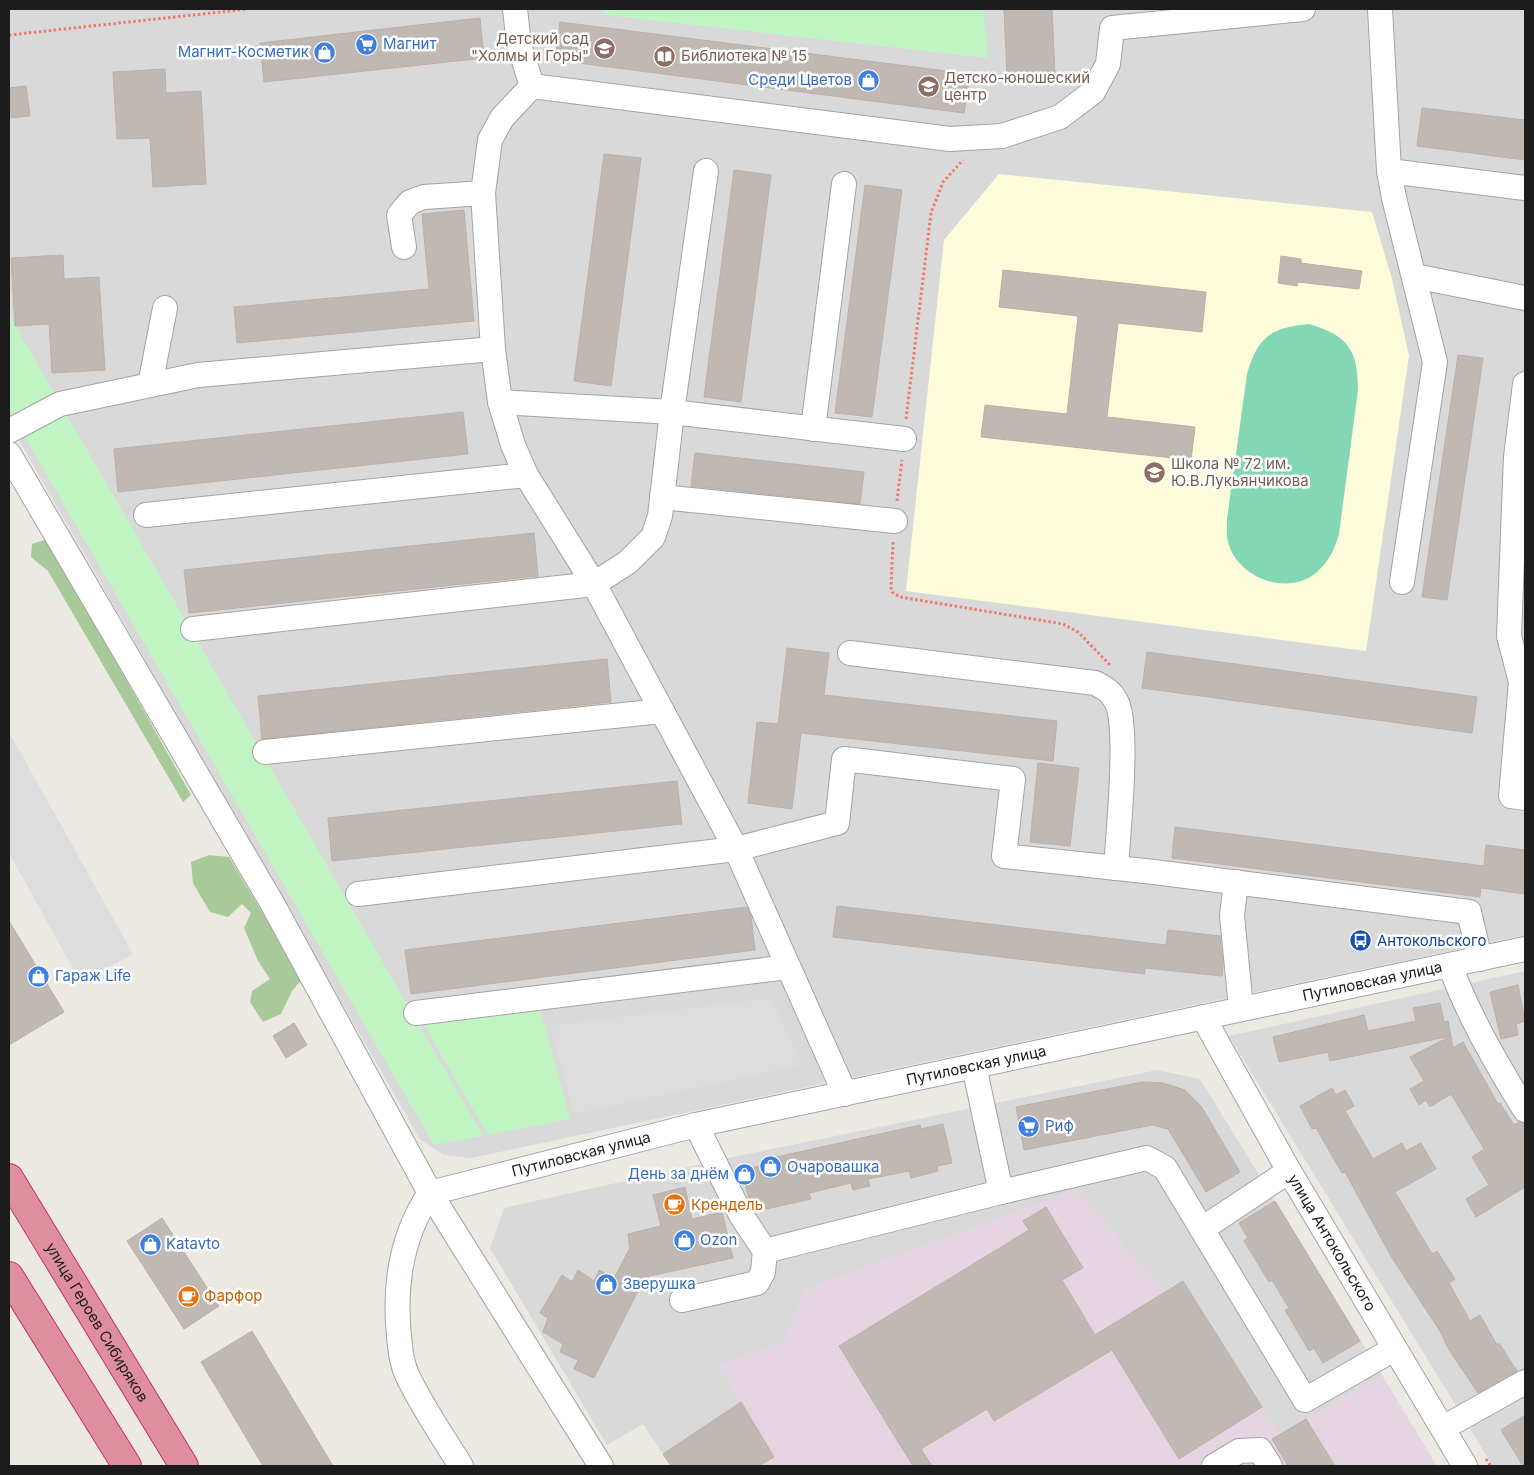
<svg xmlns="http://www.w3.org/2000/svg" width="1534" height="1475" viewBox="0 0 1534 1475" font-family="Inter,sans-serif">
<rect width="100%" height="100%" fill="#ece9e2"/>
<path fill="#dad9d9" d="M9,9H1525V935L471,1158L443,1155L420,1139L9,423Z
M1525,971V1466H1493L1229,1036Z
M1157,1070L1200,1079L1382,1375L1279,1435L1183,1281L1164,1292L807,1288L783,1343L719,1365L741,1402L663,1454L643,1424L607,1445L490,1248L504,1208L733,1157Z"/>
<path fill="#e5d4e2" d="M1077,1189L1164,1292L1183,1281L1279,1435L1382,1375L1437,1466H671L663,1454L741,1403L719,1365L783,1343L807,1288Z"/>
<path fill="#fcfcdb" d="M999,174L1372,212L1392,279L1409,356L1366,651L906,591L944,240Z"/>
<path fill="#a8c999" d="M47,539L191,795L183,802L48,571L31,557L32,544Z
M209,855L229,857L302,979L292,991L281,1014L263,1022L250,1002L252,991L270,979L258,961L244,928L251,913L242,904L228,917L210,912L193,883L191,862Z"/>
<path fill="#c0f5c3" d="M604,9H983L988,58L605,15Z
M9,315L483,1136L434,1145L9,409Z
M538,1002L570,1119L488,1135L419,1017Z"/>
<path fill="#84d7b5" d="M1309,324C1348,336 1358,349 1358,390L1339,534C1335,547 1331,558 1321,568C1293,599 1238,580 1228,542C1226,535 1227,526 1227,519L1247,374C1258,336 1271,328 1309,324Z"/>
<path fill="#dcdcdc" d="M9,732L133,954L81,983L9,853Z
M771,998L802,1065L574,1114L550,1026Z"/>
<path fill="#c0b8b2" stroke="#bdafa5" d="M1004,9H1052L1055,75L1007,76Z
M480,18L484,58L264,82L260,43Z
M560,22L970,74L964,113L555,60Z
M165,69L166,93L201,91L206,184L153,187L150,138L117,139L113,72Z
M26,86L30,116L9,118V88Z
M1422,108L1525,120V160L1417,146Z
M604,154L641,158L611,386L574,381Z
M734,170L771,175L741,402L704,397Z
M865,185L902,190L872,417L835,413Z
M464,210L474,321L237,343L234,307L429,289L422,214Z
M63,255L64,279L99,277L105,370L52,373L49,324L15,326L11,258Z
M1281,256L1301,259V263L1362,271L1359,289L1298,282L1297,286L1278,283Z
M1003,270L1206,292L1202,332L1118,323L1107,417L1195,427L1191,460L981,437L985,405L1067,414L1078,316L999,307Z
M1458,355L1483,358L1447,600L1422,597Z
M463,412L468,454L118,492L114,449Z
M695,453L864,472L860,504L691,486Z
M534,533L538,576L189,613L184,570Z
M787,648L829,653L824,695L1057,721L1053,761L801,733L792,809L748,803L757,722L778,724Z
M1147,652L1477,697L1472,733L1142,688Z
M607,659L611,702L262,739L258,696Z
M1038,763L1079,768L1070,846L1030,842Z
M677,781L682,824L332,861L328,818Z
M1175,827L1484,866L1486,845L1525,850V894L1481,888L1480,897L1172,858Z
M837,906L1166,945L1168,930L1220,936L1223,965L1222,976L1145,968V974L833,937Z
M747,907L751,916L755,950L411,994L405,950Z
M9,921L64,1012L9,1045Z
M1518,985L1525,1021L1516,1024L1518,1035L1501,1039L1490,992Z
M1440,1003L1444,1022L1448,1021L1451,1036L1330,1061L1328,1052L1279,1062L1273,1037L1364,1015L1368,1031L1416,1021L1413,1008Z
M294,1023L307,1045L286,1058L273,1036Z
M1451,1036L1453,1048L1463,1042L1498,1104L1500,1103L1514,1125L1519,1122L1525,1124V1187L1476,1217L1466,1199L1489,1185L1472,1157L1484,1149L1451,1094L1430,1107L1426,1100L1419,1105L1410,1089L1424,1081L1410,1057Z
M1142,1082L1163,1083L1185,1090L1201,1106L1240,1172L1206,1192L1168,1129L1152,1125L1024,1150L1016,1107Z
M1332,1088L1336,1095L1345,1090L1354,1106L1345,1111L1373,1159L1402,1143L1406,1151L1421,1143L1436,1169L1395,1192L1432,1254L1437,1251L1455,1279L1449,1283L1470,1321L1480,1315L1497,1345L1499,1343L1517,1371L1478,1393L1449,1350L1440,1331L1392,1258L1345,1172L1342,1173L1316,1128L1312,1129L1300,1106Z
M943,1124L952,1163L937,1166L938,1171L911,1178L909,1171L868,1179L870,1186L853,1190L851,1183L809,1193L811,1199L766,1209L765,1205L753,1207L749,1200L742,1170L764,1165L763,1160L920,1125L921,1129Z
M685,1187L692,1219L722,1212L733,1258L645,1277L594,1378L574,1369L578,1360L560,1352L563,1344L543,1332L548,1318L540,1313L562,1275L572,1282L578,1270L594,1281L599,1270L614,1278L630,1248L628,1234L661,1226L653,1195Z
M1275,1201L1360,1341L1323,1363L1314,1348L1309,1351L1285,1310L1289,1308L1272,1280L1269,1282L1244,1241L1248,1238L1239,1223Z
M1046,1207L1083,1268L1062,1280L1095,1335L1183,1281L1262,1407L1179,1459L1112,1350L994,1421L987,1409L921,1449L932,1466H913L839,1346L1029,1230L1023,1221Z
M162,1218L219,1306L184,1329L127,1241Z
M252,1331L333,1466H263L201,1362Z
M741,1402L774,1457L758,1466H671L663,1454Z
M1525,1415V1466H1523L1501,1430Z
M1306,1419L1335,1466H1288L1272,1439Z"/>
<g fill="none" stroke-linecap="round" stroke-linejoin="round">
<defs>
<g id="minor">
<path d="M515,9L519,45L532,86L502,118L490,140L483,193L493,349L500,402L513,445L526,475L594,584L736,849L845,1094"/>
<path d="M1380,9L1389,171L1394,198L1435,362L1402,582"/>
<path d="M532,86L950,139L1002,136L1060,117L1093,92L1108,64L1112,28L1303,9"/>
<path d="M1389,171L1525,188"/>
<path d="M404,247L399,215L410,202L424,197L483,193"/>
<path d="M1414,276L1525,298"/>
<path d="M1525,384L1516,457L1509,636L1521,682L1511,796L1525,798"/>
<path d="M150,385L165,308"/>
<path d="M500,402L672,412L904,439"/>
<path d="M813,429L844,184"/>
<path d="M9,431L60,404L198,375L493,349"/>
<path d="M9,454L272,903L430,1193L601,1466"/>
<path d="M662,497L895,521"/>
<path d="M146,515L526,475"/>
<path d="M193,629L594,584L628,562L653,537L660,516L672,412L706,171"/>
<path d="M850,653L1095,683C1105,688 1112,692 1117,703C1129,730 1118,834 1116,868"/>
<path d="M265,752L662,711"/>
<path d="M1236,882L1232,916L1241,1008"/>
<path d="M358,894L736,849L837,823L844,759L1013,779L1004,856L1154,872L1469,912L1480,959"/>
<path d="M1450,965C1469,1017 1496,1063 1525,1110"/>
<path d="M416,1013L788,967"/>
<path id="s1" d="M1203,1017L1289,1171L1465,1466"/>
<path d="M974,1066L1001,1192"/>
<path d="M696,1125L741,1215L765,1251"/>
<path id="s2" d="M430,1193L696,1125L1525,949"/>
<path d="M430,1193C401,1236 394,1286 399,1336C400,1350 402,1365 408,1377C423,1408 443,1437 461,1466"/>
<path d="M1202,1229L1289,1171"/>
<path d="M682,1300L757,1283L763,1272L765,1251L1001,1192L1147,1158L1165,1168L1305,1400L1394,1349"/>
<path d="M1443,1428L1525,1382"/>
<path d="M1214,1466L1239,1451L1260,1450L1270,1466"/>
</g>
<g id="highway">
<path id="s3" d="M9,1178L184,1466"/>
<path d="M9,1276L127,1466"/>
</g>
</defs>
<use href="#minor" stroke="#a3a3a3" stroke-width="26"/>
<use href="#highway" stroke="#c93068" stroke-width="30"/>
<path stroke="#ef7a70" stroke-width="3" stroke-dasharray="2.5 2.5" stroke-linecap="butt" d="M9,35L248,9
M906,419L931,213L943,182L963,160
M897,501L902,460
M893,542L891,588L892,592L900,597L1063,624L1078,632L1111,666
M1486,1459L1491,1466"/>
<use href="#minor" stroke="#fff" stroke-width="24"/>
<use href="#highway" stroke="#df8e9f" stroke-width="28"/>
</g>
<defs>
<symbol id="supermarket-disc" viewBox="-11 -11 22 22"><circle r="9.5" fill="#3f7fe0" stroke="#fff"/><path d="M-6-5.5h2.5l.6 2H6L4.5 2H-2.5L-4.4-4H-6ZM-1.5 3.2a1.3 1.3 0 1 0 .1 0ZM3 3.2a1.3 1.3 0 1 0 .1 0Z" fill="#fff"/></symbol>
<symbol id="school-disc" viewBox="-11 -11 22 22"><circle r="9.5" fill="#8d6e63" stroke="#fff"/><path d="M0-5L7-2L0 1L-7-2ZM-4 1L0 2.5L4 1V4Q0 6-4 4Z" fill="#fff"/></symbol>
<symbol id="shop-disc" viewBox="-11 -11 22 22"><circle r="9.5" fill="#3f7fe0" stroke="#fff"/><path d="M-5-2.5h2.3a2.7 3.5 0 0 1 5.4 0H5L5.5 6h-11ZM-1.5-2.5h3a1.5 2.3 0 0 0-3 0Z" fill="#fff"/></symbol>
<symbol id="library-disc" viewBox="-11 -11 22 22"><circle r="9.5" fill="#8d6e63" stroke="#fff"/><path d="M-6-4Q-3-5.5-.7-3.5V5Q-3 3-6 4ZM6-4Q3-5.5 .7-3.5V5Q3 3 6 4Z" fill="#fff"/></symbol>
<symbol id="bus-disc" viewBox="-11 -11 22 22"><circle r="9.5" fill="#1a4fb4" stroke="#fff"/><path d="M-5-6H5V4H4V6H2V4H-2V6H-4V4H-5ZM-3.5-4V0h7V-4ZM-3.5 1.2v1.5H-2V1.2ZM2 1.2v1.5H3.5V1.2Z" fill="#fff"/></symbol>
<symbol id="cafe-disc" viewBox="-11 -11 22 22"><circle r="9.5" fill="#e8710a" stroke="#fff"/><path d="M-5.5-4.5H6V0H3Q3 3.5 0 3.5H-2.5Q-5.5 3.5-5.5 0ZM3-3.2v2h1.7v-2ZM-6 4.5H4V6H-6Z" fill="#fff"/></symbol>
</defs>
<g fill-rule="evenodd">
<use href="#supermarket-disc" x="354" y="32" width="25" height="25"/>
<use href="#school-disc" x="592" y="36" width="25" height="25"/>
<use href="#shop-disc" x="312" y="40" width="25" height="25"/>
<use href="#library-disc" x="652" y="44" width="25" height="25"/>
<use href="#shop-disc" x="856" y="68" width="25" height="25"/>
<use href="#school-disc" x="916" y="74" width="25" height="25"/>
<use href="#school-disc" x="1142" y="460" width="25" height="25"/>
<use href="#bus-disc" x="1348" y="928" width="25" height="25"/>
<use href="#shop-disc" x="26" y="964" width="25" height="25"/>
<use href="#supermarket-disc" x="1016" y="1114" width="25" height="25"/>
<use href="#shop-disc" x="758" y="1154" width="25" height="25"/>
<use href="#shop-disc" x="732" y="1162" width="25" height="25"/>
<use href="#cafe-disc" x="662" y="1192" width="25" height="25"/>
<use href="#shop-disc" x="672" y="1228" width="25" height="25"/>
<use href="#shop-disc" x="138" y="1232" width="25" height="25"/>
<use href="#shop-disc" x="594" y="1272" width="25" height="25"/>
<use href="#cafe-disc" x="176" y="1284" width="25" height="25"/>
</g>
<g text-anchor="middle" stroke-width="5" stroke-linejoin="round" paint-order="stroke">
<g font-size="15" fill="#785e54" stroke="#fff" text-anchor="start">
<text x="589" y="44" text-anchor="end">Детский сад<tspan x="589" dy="17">"Холмы и Горы"</tspan></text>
<text x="681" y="61">Библиотека № 15</text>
<text x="944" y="83">Детско-юношеский<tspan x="944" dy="17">центр</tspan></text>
<text x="1171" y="469">Школа № 72 им.<tspan x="1171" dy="17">Ю.В.Лукьянчикова</tspan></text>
</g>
<g font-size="15" fill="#366cbe" stroke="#fff" text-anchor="start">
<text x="383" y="49">Магнит</text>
<text x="309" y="57" text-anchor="end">Магнит-Косметик</text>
<text x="852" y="85" text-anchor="end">Среди Цветов</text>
<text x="55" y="981">Гараж Life</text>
<text x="1045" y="1131">Риф</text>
<text x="787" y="1172">Очаровашка</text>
<text x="729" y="1179" text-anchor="end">День за днём</text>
<text x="700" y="1245">Ozon</text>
<text x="166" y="1249">Katavto</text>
<text x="623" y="1289">Зверушка</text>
</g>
<g font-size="15" fill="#164399" stroke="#fff" text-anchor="start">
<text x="1377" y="946">Антокольского</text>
</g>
<g font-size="15" fill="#1c1c1c" stroke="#fff">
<text dy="5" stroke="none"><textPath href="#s2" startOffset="966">Путиловская улица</textPath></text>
<text dy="5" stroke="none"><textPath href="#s2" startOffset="561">Путиловская улица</textPath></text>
<text dy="5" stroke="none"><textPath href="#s2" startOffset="156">Путиловская улица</textPath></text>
<text dy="5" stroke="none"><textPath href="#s1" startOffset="260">улица Антокольского</textPath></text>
<text dy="5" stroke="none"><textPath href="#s3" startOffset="169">улица Героев Сибиряков</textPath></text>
</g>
<g font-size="15" fill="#c56008" stroke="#fff" text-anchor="start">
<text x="691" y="1210">Крендель</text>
<text x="204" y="1301">Фарфор</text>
</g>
</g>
<rect width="1534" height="1475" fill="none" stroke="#1c1c1c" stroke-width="20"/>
</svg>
